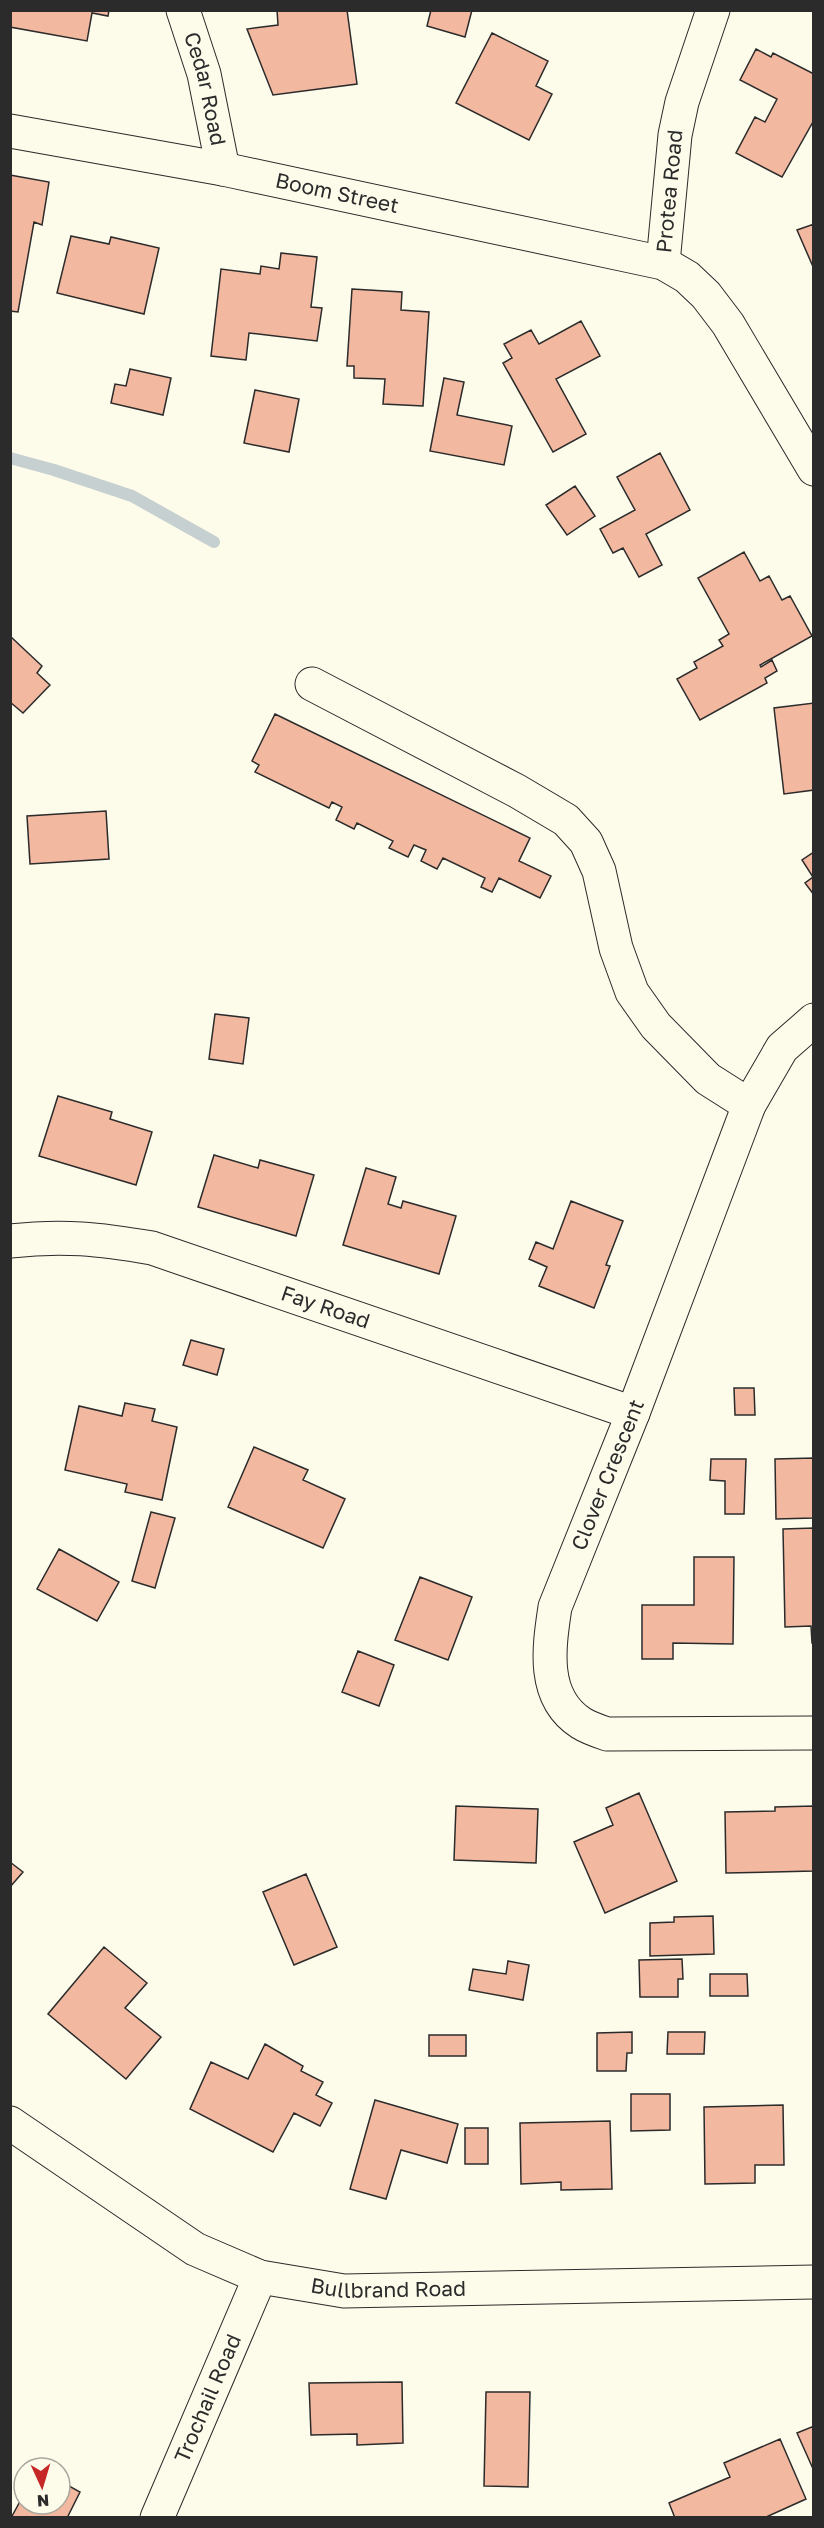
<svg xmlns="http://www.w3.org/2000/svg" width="824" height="2528" viewBox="0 0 824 2528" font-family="'Golos Text',sans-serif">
<rect width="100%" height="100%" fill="#fdfbea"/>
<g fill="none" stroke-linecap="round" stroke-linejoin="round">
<path stroke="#c7d0d0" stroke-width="12" d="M10,458L54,470L132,496L214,542"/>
</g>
<path fill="#f2b8a0" stroke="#2b2b2b" stroke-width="1.5" d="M10,10H109L108,16L92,13L87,41L10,27Z
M277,10H347L357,84L273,95L247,29L278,25Z
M431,10H472L465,37L427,26Z
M492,33L548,61L536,86L552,94L529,140L456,103Z
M756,49L771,57L773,53L814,74V120L782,177L736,153L755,117L765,122L777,99L740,80Z
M10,175L49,182L42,225L34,222L18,312L10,311Z
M814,224V269L797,230Z
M71,236L109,244L111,237L159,248L144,314L57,293Z
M281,253L317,257L311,307L322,308L317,341L249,333L246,360L211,356L221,269L260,274L261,266L279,269Z
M352,289L402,292L401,310L429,312L423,406L383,404L385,379L354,378V366H347Z
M581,321L600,356L556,379L586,434L553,452L503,363L512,358L504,344L531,330L539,344Z
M130,369L171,378L163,415L111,403L115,384L126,386Z
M444,378L464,382L457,415L512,426L504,465L430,451Z
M255,390L299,399L289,452L244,443Z
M660,453L690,510L646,534L662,565L639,577L623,548L613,553L600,529L635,510L617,477Z
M575,486L595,516L567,535L546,505Z
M744,552L760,581L769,576L782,600L790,596L812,636L760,665L761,667L772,660L777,671L765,678L767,683L700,720L677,679L697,668L694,662L723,646L719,640L729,634L698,578Z
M10,636L42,666L37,673L50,685L23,713L10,702Z
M814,703V790L784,794L774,708Z
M275,714L530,838L519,861L551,876L540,898L499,878L492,892L481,887L485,878L443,858L437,869L421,861L426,850L414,845L408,857L389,848L393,841L357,823L354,829L336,820L342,807L332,802L329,808L255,772L259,765L252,761Z
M106,811L109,859L30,864L27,816Z
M814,852V895L805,883L813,877L802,860Z
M215,1014L249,1018L243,1064L209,1059Z
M58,1096L112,1112L110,1119L152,1132L136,1185L39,1156Z
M214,1155L258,1168L260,1160L314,1175L296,1236L198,1207Z
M366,1168L396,1177L388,1204L401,1208L403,1201L456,1216L439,1274L343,1245Z
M571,1201L623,1221L606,1265L610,1266L594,1308L539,1286L547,1267L529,1259L536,1242L553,1249Z
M191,1340L224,1349L217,1375L183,1365Z
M734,1388H754L755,1415H735Z
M125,1403L155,1409L152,1421L177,1427L162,1500L125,1492L127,1484L65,1470L79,1406L122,1416Z
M254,1447L308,1470L303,1480L345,1499L323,1548L228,1507Z
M814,1458V1518L776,1519L775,1459Z
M711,1459H746L744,1514H725V1481L710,1480Z
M151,1512L175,1518L155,1588L132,1581Z
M814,1528V1643H812L811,1626L785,1627L783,1529Z
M59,1549L119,1582L97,1621L37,1589Z
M694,1557H734L733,1644L673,1643V1659H642V1605H694Z
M420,1577L472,1597L448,1660L395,1640Z
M358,1651L394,1665L379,1706L342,1692Z
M639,1793L677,1881L605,1913L574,1842L613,1825L606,1808Z
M456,1806L538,1809L536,1863L454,1860Z
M814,1806V1871L726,1873L725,1812L775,1811V1807Z
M10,1862L23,1872L10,1887Z
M306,1874L337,1947L294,1965L263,1892Z
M713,1916L714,1954L650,1956V1923L674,1922V1917Z
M104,1947L147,1983L125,2008L161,2037L126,2079L48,2014Z
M682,1959L683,1979H678V1997H640L639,1960Z
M508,1961L529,1965L523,2000L469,1990L473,1969L506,1974Z
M710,1974H747L748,1996H710Z
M632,2032V2053H627L626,2071H597V2033Z
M668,2032H705L704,2054H667Z
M429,2035H466V2056H429Z
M265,2044L303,2066L301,2071L323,2082L316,2095L332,2103L320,2126L294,2113L273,2152L190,2109L211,2062L248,2079Z
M631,2094H670V2130L631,2131Z
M375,2100L458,2124L447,2163L401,2150L386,2199L350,2189Z
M783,2105L784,2165H755V2183L705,2184L704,2107Z
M610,2121L612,2189L561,2190V2182L521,2184L520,2123Z
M465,2128H488V2164H465Z
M402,2382L403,2443L357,2445V2434L311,2435L309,2383Z
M486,2392H530L528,2487L484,2486Z
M814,2426V2471L797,2433Z
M780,2439L806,2499L764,2518H675L669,2503L730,2477L724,2463Z
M60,2481L80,2492L67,2518H11L24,2494V2504H60Z"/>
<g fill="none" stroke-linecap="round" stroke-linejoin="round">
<defs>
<g id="minor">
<path id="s1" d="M183,10L204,74L223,169"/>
<path id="s2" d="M10,131L223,169L663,263L687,277L706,295L728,324L814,469"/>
<path id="s3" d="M663,263L675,135L682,102L713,10"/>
<path d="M312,684L517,791L566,820L586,842L599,871L616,948L632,992L656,1026L708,1079L749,1105"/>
<path d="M814,1020L782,1048L749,1105L633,1413L555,1607C549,1647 541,1697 581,1723C589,1728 598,1731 607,1734L814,1733"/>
<path id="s4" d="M10,1241C64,1235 99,1239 152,1248L633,1413"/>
<path id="s5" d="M10,2123L195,2249L260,2277L344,2291L814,2282"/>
<path id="s6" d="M157,2518L260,2277"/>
</g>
</defs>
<use href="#minor" stroke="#2b2b2b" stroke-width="35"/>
<use href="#minor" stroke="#fdfbea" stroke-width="33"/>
</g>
<g text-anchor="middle" stroke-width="4.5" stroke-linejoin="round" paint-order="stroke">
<g font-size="21" fill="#2b2b2b" stroke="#fdfbea">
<text dy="7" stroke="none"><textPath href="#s1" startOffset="82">Cedar Road</textPath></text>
<text dy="7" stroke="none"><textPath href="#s3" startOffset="72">Protea Road</textPath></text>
<text dy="7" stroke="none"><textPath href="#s2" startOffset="333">Boom Street</textPath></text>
<text dy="7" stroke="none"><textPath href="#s4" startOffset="326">Fay Road</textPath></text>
<text transform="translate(608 1475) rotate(-68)" y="7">Clover Crescent</text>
<text dy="7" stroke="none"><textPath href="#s5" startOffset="424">Bullbrand Road</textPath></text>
<text dy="7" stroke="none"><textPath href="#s6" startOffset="130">Trochail Road</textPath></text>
</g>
</g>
<rect width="824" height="2528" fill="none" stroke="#2b2b2b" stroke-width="24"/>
<g transform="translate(42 2486) rotate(176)"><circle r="28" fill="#fdfbea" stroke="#a9a89e" stroke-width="1.5"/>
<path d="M0-4.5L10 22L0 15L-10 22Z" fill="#c62828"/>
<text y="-9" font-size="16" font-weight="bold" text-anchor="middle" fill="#2b2b2b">N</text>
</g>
</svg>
